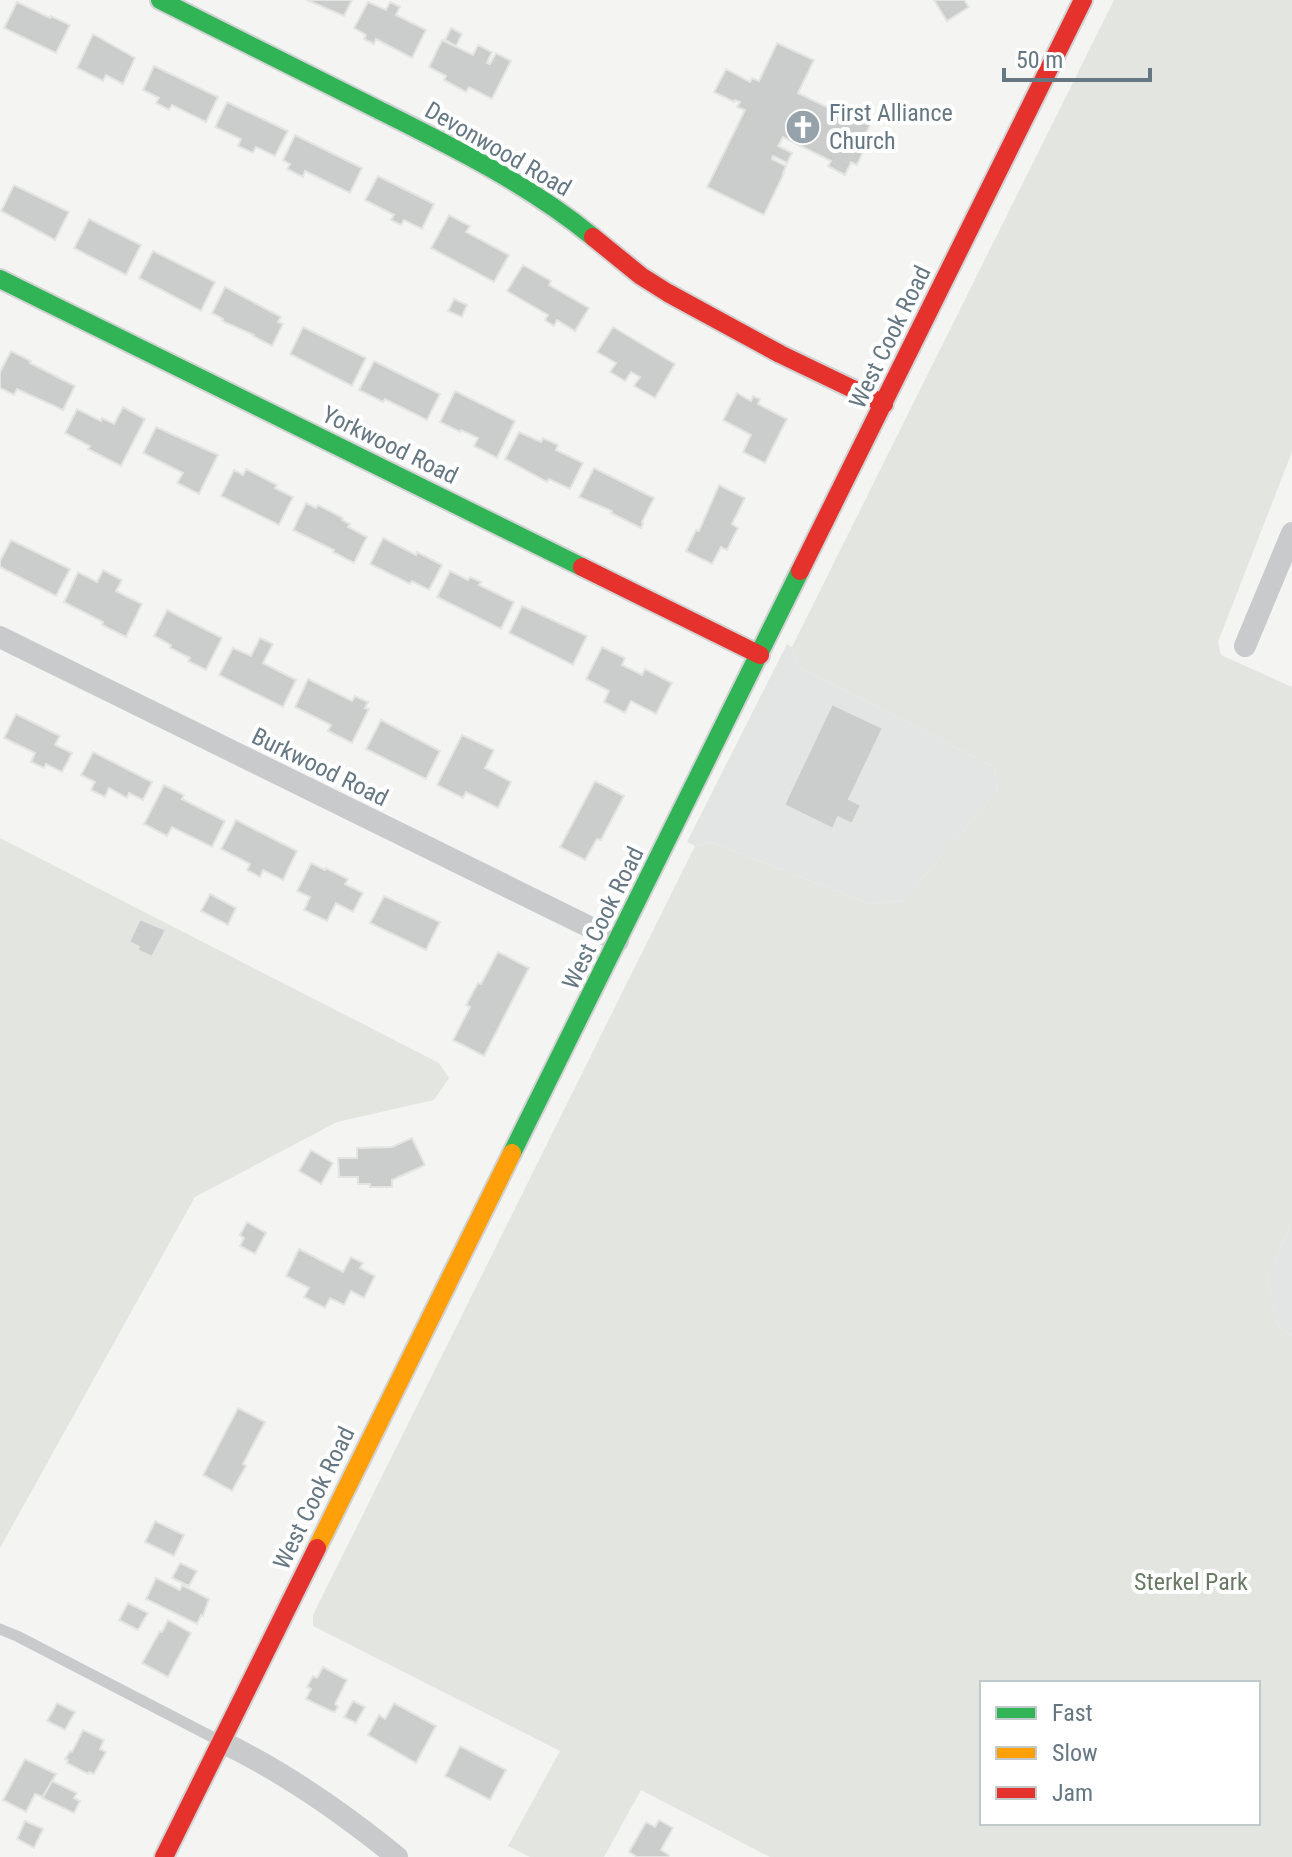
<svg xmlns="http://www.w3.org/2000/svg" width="1292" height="1857" viewBox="0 0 1292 1857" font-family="'Roboto Condensed',sans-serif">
<rect width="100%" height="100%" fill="#f4f4f3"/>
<path fill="#e3e4e4" d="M787,644L792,647L799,667L994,767L998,789L904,900L870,904L711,842L695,846L687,842Z
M1292,1222V1336L1278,1326L1267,1279Z"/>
<path fill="#e3e6e0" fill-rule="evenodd" d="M1114,0H1292V452L1218,642L1221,655L1292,687V1222L1267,1279L1278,1326L1292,1336V1857H770L641,1790L604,1857H530L508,1846L560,1751L313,1626V1615L695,846L711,842L870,904L904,900L998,789L994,767L799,667L792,647ZM1258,1683V1823H982V1683Z
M0,838L439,1063L449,1078L434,1100L337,1122L195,1197L0,1548Z"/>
<path fill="#cbcdcd" stroke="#e4e4e3" stroke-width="2" d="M307,0H352L344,16Z
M934,0H964L969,7L947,21Z
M17,2L50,18L51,16L70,25L56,53L4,28Z
M368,2L386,10L390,2L400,7L396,15L426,30L412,58L376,39L374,44L364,39L366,35L354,28Z
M451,28L462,34L456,46L445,40Z
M93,34L135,58L123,84L106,75L103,81L77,68Z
M442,40L473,55L478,45L492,52L487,63L490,64L496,53L511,61L492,99L469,87L466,92L444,80L446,76L429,67Z
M777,43L814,60L798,93L851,119L854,112L872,121L866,133L871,135L857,165L851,162L845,175L828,166L831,161L783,137L778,146L792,153L787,163L773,156L772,159L786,166L783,173H784L764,215L707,187L745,110L737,107L740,102L735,100L734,102L714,92L726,69L750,82L752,78L759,81Z
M154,66L218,97L206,122L172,105L169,110L156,103L159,98L143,90Z
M227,102L288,131L275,156L256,147L253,153L238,146L241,139L215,127Z
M295,135L362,168L350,193L305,171L303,177L287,169L290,164L283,160Z
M378,176L434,204L422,229L404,220L401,225L391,220L394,215L365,200Z
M14,185L69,212L55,240L1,211Z
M449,215L470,226L466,232L509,255L494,282L431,248Z
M89,219L141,245L126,275L74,248Z
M153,251L215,282L201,311L139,278Z
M523,265L551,281L549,285L589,308L575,331L557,320L554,326L545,320L548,315L507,291Z
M225,287L281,317L278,322L283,324L272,346L253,336L254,335L222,321L223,319L212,313Z
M454,299L467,305L462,317L448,311Z
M303,327L366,358L352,386L290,354Z
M613,327L675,364L655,398L634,386L640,377L631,372L625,381L610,372L616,363L597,352Z
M11,351L31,361L30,363L75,386L63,410L17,389L14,395L0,388V372Z
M374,361L440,394L427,420L385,399L383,402L359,390Z
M455,391L515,421L497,458L474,446L478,438L461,430L460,432L440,422Z
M737,393L751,401L753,396L760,399L758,404L787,419L765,463L743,452L751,435L723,420Z
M123,407L145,419L121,466L88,449L90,446L65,433L77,409L101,421L102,418L114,424Z
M156,427L218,455L199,494L177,483L183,473L143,453Z
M519,432L541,442L543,438L558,445L556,450L583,463L570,489L549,479L547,482L505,459Z
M594,468L654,498L642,522L643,523L641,528L611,513L612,511L579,497Z
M246,469L277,485L275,488L293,497L279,525L221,496L234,470L243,475Z
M719,485L745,498L732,524L738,528L727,550L721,547L712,564L686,551L696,530L699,531Z
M306,503L316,508L318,505L343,518L342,520L350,524L348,527L367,537L354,563L333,552L334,550L293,530Z
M383,538L416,555L417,552L442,565L429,590L412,581L410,584L370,564Z
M11,540L70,569L56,596L0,567V561Z
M103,570L122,580L116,591L142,604L126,637L102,625L103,622L64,602L78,572L97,582Z
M450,571L468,580L470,577L481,582L479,585L514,602L501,629L437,597Z
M522,606L587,636L573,665L509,633Z
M167,610L222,638L206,670L188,661L190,658L170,648L171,645L154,636Z
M260,638L273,644L263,663L296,680L283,707L219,675L233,648L251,656Z
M602,647L625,658L622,665L642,675L645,669L672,683L656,714L631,701L625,713L604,702L609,691L586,679Z
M308,679L352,701L355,696L368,702L365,708L369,709L352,743L328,731L331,725L295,707Z
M832,704L883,728L849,799L861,805L852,824L838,817L833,829L784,805Z
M16,714L60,736L55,745L72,753L62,772L46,764L44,768L31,762L35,753L4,738Z
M381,720L440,751L426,779L366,749Z
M462,735L494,750L485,768L511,782L498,808L466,792L463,798L437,785Z
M93,752L152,782L143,800L129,793L127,798L109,788L105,797L91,790L95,782L81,775Z
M595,781L624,796L601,840L597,839L585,860L560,847Z
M164,785L184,795L182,799L225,821L212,847L172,827L167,836L144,824Z
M236,820L297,851L283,880L263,870L260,877L247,870L250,864L221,849Z
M311,863L325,870L326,868L348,879L345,884L363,893L353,912L336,903L327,921L304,910L310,897L297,891Z
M210,894L236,908L228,925L201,911Z
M384,896L440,922L426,950L370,923Z
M140,919L166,930L152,957L137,950L139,947L129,942Z
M498,952L529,968L484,1056L453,1040L470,1007L466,1005L478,983L481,984Z
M412,1138L425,1165L392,1180V1187H370V1184H358V1177H339L338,1158H357V1148L392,1147Z
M311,1150L333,1163L321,1184L299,1171Z
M247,1222L266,1233L255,1254L240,1246L244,1238L240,1235Z
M299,1249L343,1272L351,1257L363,1263L360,1268L375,1276L364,1298L351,1291L344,1305L330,1298L325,1308L304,1297L309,1288L286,1276Z
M238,1408L265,1422L243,1464L246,1466L232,1491L203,1475Z
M155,1521L184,1535L174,1556L145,1542Z
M180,1563L197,1571L189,1586L172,1578Z
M156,1578L180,1590L182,1585L209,1599L203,1616L201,1615L197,1624L146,1599Z
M128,1603L148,1613L138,1630L119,1620Z
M168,1620L191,1633L168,1677L142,1663L160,1631L162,1632Z
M323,1667L347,1680L335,1704L338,1707L335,1712L331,1711L306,1699L311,1689L307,1687L313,1676L317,1678Z
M353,1701L365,1707L356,1723L344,1717Z
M57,1703L75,1712L65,1730L47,1721Z
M394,1703L436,1726L416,1763L368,1735L379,1715L385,1719Z
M83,1730L104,1740L100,1749L106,1752L94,1774L89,1772L88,1774L67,1763L68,1760L65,1759L70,1751L72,1752Z
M460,1746L506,1770L490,1800L445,1776Z
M25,1759L56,1774L43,1797L35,1794L26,1812L3,1800Z
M52,1781L77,1793L74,1798L80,1801L74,1813L42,1798Z
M659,1820L673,1828L661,1850L669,1855L668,1857H637L629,1852L646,1822L655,1827Z
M25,1821L43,1829L34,1848L17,1839Z"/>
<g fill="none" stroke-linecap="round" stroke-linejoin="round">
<defs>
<path id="fast" d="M160,0C231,36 302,71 373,107C449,145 527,183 593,237
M0,279L582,567
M512,1153L800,571"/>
<path id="slow" d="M317,1548L512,1153"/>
<path id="jam" d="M593,237L641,276L668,293L780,354L884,404
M582,567L760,655
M800,571L1083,0
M164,1857L317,1548"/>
</defs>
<use href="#fast" stroke="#d1d2d3" stroke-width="22"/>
<use href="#slow" stroke="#d1d2d3" stroke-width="22"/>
<use href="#jam" stroke="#d1d2d3" stroke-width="22"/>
<path stroke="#c9cacb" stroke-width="11" d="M0,1629L17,1636L220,1741"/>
<path stroke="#c9cacb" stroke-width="22" d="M0,637L618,941
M1245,646L1292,533
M222,1742C284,1772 343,1813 397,1857"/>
<use href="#fast" stroke="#30b455" stroke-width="18"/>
<use href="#slow" stroke="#ff9f0a" stroke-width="18"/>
<use href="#jam" stroke="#e5322d" stroke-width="18"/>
</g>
<defs>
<symbol id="church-disc" viewBox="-11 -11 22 22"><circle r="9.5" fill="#97a3aa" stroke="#fff"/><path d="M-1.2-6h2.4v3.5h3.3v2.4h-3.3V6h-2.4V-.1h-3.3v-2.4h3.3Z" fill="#fff"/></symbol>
</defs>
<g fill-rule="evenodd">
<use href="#church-disc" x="783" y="107" width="40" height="40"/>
</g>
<g text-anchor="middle" stroke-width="8" stroke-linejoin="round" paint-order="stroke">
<g font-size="24" fill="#657782" stroke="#fff" text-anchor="start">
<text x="829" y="121">First Alliance<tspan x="829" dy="28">Church</tspan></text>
</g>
<g font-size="24" fill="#657782" stroke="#fff">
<text transform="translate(498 149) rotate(30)" y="8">Devonwood Road</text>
<text transform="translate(890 337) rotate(-64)" y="8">West Cook Road</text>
<text transform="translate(390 445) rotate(26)" y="8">Yorkwood Road</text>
<text transform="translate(320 767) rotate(26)" y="8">Burkwood Road</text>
<text transform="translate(603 918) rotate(-64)" y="8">West Cook Road</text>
<text transform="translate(314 1498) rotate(-64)" y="8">West Cook Road</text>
</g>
<g font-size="24" fill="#697964" stroke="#fff">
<text x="1191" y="1590">Sterkel Park</text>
</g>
</g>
<rect x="980" y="1681" width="280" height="144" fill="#ffffff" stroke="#c1c9cd" stroke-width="2"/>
<rect x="996" y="1707" width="40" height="12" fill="#30b455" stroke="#c1c9cd" stroke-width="2"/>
<text x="1052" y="1721" font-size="24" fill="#657782">Fast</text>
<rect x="996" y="1747" width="40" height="12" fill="#ff9f0a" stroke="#c1c9cd" stroke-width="2"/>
<text x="1052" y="1761" font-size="24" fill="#657782">Slow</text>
<rect x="996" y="1787" width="40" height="12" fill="#e5322d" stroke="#c1c9cd" stroke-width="2"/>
<text x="1052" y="1801" font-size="24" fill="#657782">Jam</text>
<path d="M1004 68v12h146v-12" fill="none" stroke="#657782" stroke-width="4"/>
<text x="1016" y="68" font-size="24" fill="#657782" stroke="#ffffff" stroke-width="6" paint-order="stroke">50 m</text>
</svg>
